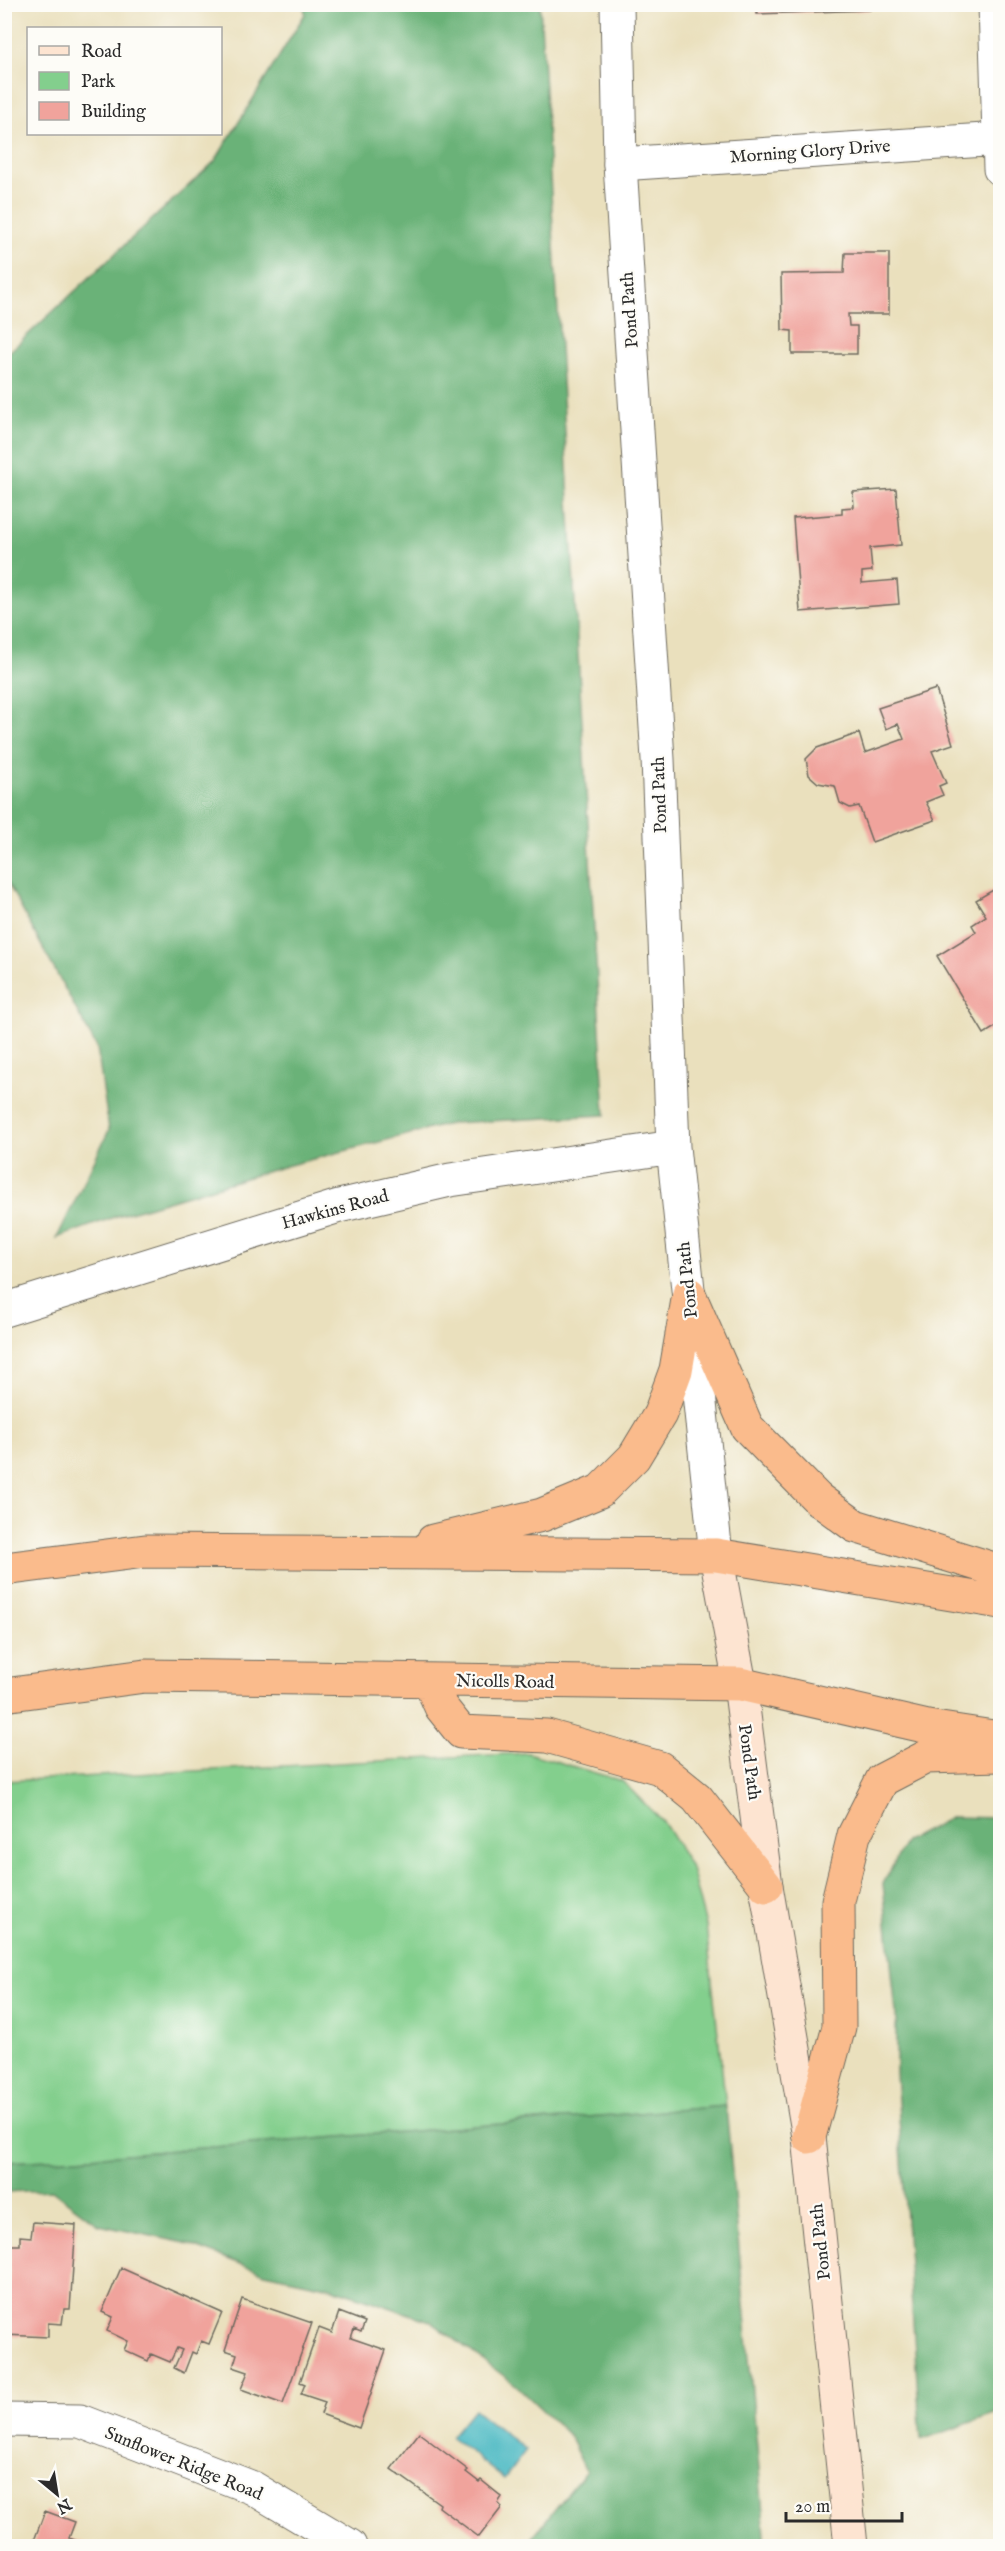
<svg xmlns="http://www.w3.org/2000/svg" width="1005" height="2551" viewBox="0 0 1005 2551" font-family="'IM FELL English',serif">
<rect width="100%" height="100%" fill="#fdfcf7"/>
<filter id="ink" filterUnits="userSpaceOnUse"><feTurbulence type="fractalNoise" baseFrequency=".0167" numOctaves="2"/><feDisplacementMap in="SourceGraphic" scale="12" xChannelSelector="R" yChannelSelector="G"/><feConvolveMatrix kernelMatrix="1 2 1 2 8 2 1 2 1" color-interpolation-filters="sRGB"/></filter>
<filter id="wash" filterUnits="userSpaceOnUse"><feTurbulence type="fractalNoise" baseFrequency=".008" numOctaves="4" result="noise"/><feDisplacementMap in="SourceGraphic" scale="24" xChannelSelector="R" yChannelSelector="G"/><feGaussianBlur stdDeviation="1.35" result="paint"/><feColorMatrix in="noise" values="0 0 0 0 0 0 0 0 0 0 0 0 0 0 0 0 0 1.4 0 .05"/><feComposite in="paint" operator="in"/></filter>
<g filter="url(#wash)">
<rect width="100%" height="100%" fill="#eae0bd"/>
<path fill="#83cf8d" stroke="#577d5c" stroke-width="1.5" d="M528,1753L622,1781L664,1823L690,1865L706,1926L726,2106L53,2160L5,2162V1781Z"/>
<path fill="#6ab278" stroke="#4a6e52" stroke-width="1.5" d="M304,5H540L605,1115L453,1123L286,1166L117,1216L57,1238L109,1130L97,1048L5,878V356L215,161L305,14Z
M952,1817L1000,1818V2412L921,2440L896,2073V2013L883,1884L906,1841Z
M726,2106L766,2546H525L586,2471L569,2436L560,2427L516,2385L430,2321L330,2287L265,2273L185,2243L99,2225L52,2190L5,2192V2162L53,2160Z"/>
<path fill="#4bb9c3" stroke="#3b7277" stroke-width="1.5" d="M474,2409L526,2450L504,2479L451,2437Z"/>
<g id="blocks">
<path fill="#f0a39c" d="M757,4H870V10L757,14Z
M845,253H889V314H848L849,326H857V354H792V331L782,330L781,274L844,273Z
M896,489L901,545L870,548L872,571L862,572V583L897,580L899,604L800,612L793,518L842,514V508L854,507L853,492Z
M936,689L953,744L932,751L946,783L939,786L943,795L926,802L935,820L872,842L859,806L850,808L840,803L835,786L818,783L809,775L806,759L817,748L859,733L865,753L904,739L898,724L886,729L878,708Z
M1000,886V1024L984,1034L937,956L976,932L972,925L986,916L976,900Z
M33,2222L76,2225L70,2309H64L62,2324L48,2323V2337L5,2335L11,2245H20V2236L31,2237Z
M121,2268L222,2313L209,2344L201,2341L196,2354L192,2352L184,2373L174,2368L182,2350L177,2348L170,2362L151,2354L148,2361L124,2350L128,2341L107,2331L113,2317L102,2312Z
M242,2299L312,2323L283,2404L241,2389L248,2372L233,2367L237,2354L225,2350Z
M339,2312L365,2322L361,2332L354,2329L351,2338L386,2350L359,2428L321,2414L325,2402L301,2394L305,2384L300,2382L319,2328L332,2333Z
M419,2433L468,2470L466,2472L479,2482L481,2480L502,2497L498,2503L502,2507L479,2537L439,2507L440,2504L391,2469Z
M45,2511L75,2522L69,2538L86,2544V2546H32Z"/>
</g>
</g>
<g filter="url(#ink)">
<use href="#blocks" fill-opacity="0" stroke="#6e6a5e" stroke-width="1.5"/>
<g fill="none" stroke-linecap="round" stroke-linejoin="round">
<defs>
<path id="minor" d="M995,4L1000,169
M620,164L1000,139
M4,2420L80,2421L253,2488L350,2546"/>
<path id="tertiary" d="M617,4L620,164L658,759L673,1147L716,1555
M4,1310L339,1206L450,1180L673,1147"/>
<path id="secondary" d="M716,1555L740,1684L766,1886L809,2137L851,2546"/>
<path id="trunk" d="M689,1294L747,1427L818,1499L855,1526L1000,1571
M433,1541L542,1515L600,1491L634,1457L660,1414L676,1370L689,1294
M4,1569L145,1551L716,1555L1000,1602
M429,1680L441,1707L461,1732L547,1736L660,1768L697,1798L766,1886
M4,1695L145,1676L740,1684L928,1727L1000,1738
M809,2137L839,2027L838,1901L854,1835L882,1780L926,1757L1000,1755"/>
</defs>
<use href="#minor" stroke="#6e6a5e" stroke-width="35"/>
<use href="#tertiary" stroke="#6e6a5e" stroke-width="35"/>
<use href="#secondary" stroke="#6e6a5e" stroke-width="35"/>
<use href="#trunk" stroke="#6e6a5e" stroke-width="35"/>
<use href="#minor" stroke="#fff" stroke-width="33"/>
<use href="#tertiary" stroke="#fff" stroke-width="33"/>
<use href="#secondary" stroke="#fde4d1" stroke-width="33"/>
<use href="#trunk" stroke="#fabb8c" stroke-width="33"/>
</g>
</g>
<g text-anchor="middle" stroke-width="4.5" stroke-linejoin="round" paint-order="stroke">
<g font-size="18" fill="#2b2b2b" stroke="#fdfcf7">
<text transform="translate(810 151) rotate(-4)" y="6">Morning Glory Drive</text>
<text transform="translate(629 310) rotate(-94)" y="6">Pond Path</text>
<text transform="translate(659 795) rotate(-92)" y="6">Pond Path</text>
<text transform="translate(335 1209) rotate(-15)" y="6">Hawkins Road</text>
<text transform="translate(687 1280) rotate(-96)" y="6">Pond Path</text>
<text transform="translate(505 1681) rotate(1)" y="6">Nicolls Road</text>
<text transform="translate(750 1762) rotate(82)" y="6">Pond Path</text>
<text transform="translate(820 2242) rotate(-96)" y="6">Pond Path</text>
<text transform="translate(184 2463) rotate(22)" y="6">Sunflower Ridge Road</text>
</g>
</g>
<rect width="1005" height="2551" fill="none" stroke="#fdfcf7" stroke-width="24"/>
<rect x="27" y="27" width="195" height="108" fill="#fdfcf7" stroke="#a9a8a5" stroke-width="1.5"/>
<rect x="39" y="46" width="30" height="9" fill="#fde4d1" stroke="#a9a8a5" stroke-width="1.5"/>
<text x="81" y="57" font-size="18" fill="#2b2b2b">Road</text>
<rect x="39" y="72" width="30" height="18" fill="#83cf8d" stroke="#a9a8a5" stroke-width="1.5"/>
<text x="81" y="87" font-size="18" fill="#2b2b2b">Park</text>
<rect x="39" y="102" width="30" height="18" fill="#f0a39c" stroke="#a9a8a5" stroke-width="1.5"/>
<text x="81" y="117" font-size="18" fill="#2b2b2b">Building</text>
<g transform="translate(57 2494) rotate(150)" stroke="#fdfcf7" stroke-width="4.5" paint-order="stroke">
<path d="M0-4.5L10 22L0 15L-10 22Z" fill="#2b2b2b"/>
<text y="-9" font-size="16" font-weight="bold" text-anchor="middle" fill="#2b2b2b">N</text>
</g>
<path d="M786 2512v9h116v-9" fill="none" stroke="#2b2b2b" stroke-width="3"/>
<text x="795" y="2512" font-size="18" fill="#2b2b2b" stroke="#fdfcf7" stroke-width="4.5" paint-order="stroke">20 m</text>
</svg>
